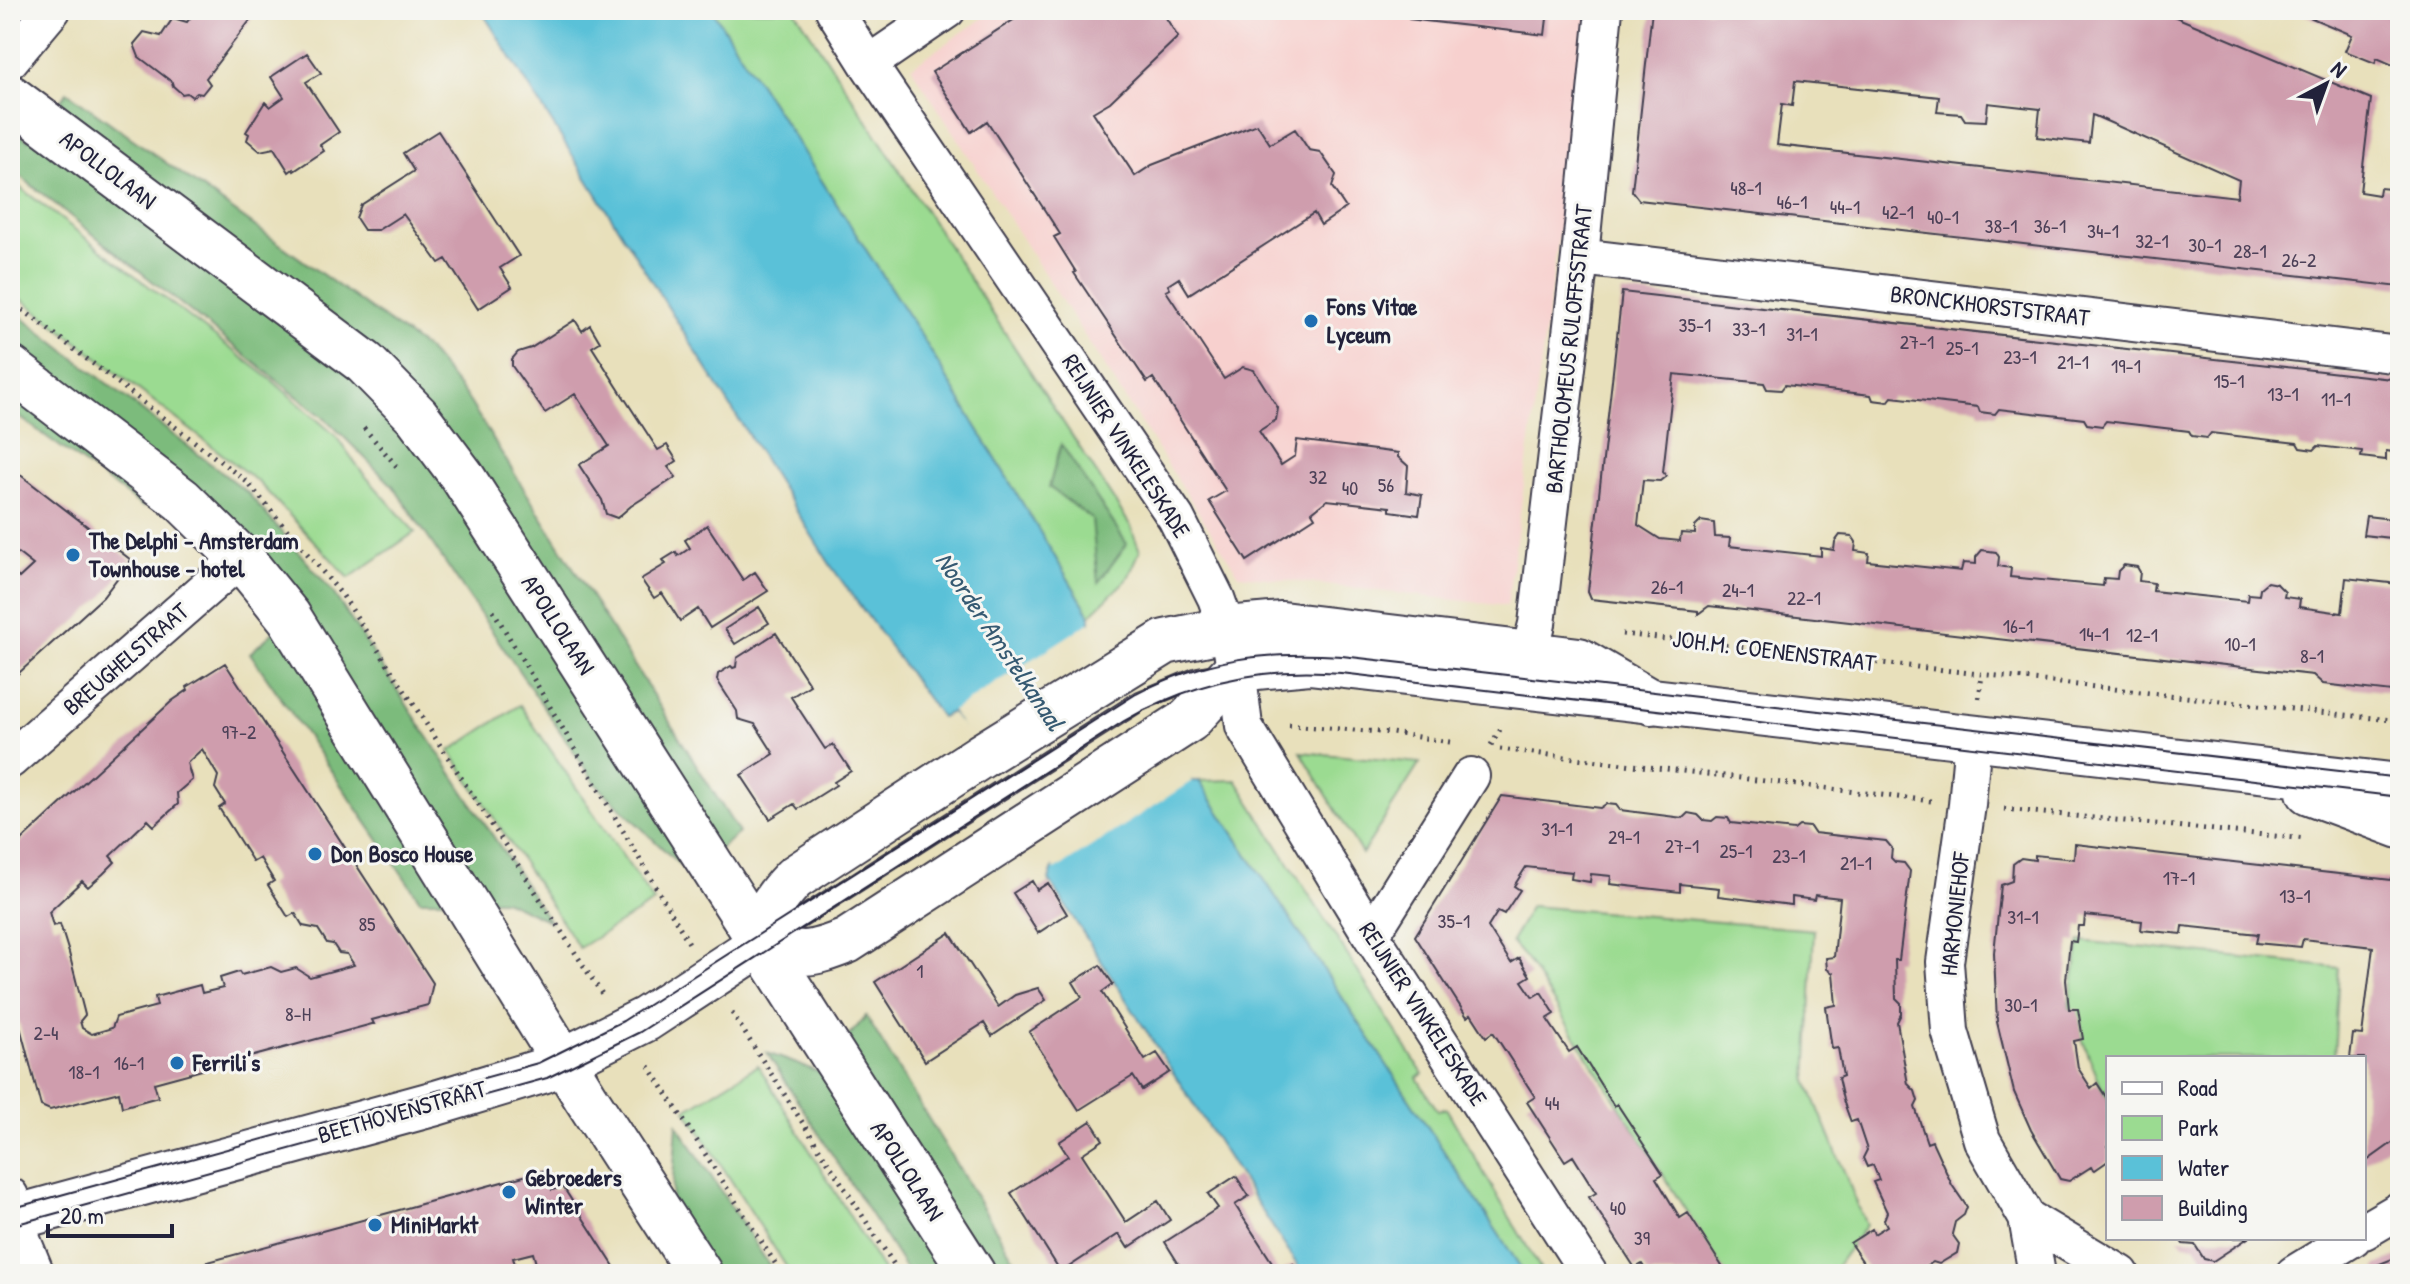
<svg xmlns="http://www.w3.org/2000/svg" width="2410" height="1284" viewBox="0 0 2410 1284" font-family="'Patrick Hand',sans-serif">
<rect width="100%" height="100%" fill="#f6f6f2"/>
<filter id="ink" filterUnits="userSpaceOnUse"><feTurbulence type="fractalNoise" baseFrequency=".0125" numOctaves="2"/><feDisplacementMap in="SourceGraphic" scale="16" xChannelSelector="R" yChannelSelector="G"/><feConvolveMatrix kernelMatrix="1 2 1 2 8 2 1 2 1" color-interpolation-filters="sRGB"/></filter>
<filter id="wash" filterUnits="userSpaceOnUse"><feTurbulence type="fractalNoise" baseFrequency=".006" numOctaves="4" result="noise"/><feDisplacementMap in="SourceGraphic" scale="32" xChannelSelector="R" yChannelSelector="G"/><feGaussianBlur stdDeviation="1.8" result="paint"/><feColorMatrix in="noise" values="0 0 0 0 0 0 0 0 0 0 0 0 0 0 0 0 0 1.4 0 .05"/><feComposite in="paint" operator="in"/></filter>
<g filter="url(#wash)">
<rect width="100%" height="100%" fill="#e8e0bb"/>
<path fill="#f7d0ce" d="M995,10H1590L1507,606L1239,575L911,67Z"/>
<path fill="#9bdb91" stroke="#5e7e66" stroke-width="2" d="M712,10H795L1130,525L1140,551L1128,578L1090,615L922,337Z
M10,180L273,381L337,437L361,471L415,532L349,578L258,482L10,290Z
M520,705L654,902L579,948L450,751Z
M1301,752L1420,763L1362,854Z
M1236,780L1423,1074L1417,1078L1438,1111L1446,1108L1543,1274H1525L1199,781Z
M1531,906L1814,930L1807,1081L1866,1225L1831,1274H1726L1526,959L1511,942Z
M2080,941L2339,968L2334,1058H2108V1104L2069,1006Z
M758,1065L885,1274H791L686,1110Z"/>
<path fill="#7cbb7b" stroke="#4f6e5b" stroke-width="2" d="M67,92L428,350L466,396L739,833L689,874L596,784L393,486L328,421L10,168V126L28,140Z
M10,308L248,493L332,591L549,921L504,900H420L250,653L301,608L167,483L143,507L10,410Z
M1061,444L1127,544L1098,583L1092,519L1049,487Z
M866,1016L1023,1274H909L767,1053L819,1072Z
M677,1124L775,1274H666Z"/>
<path fill="#5ac1d8" stroke="#3e728a" stroke-width="2" d="M481,10H712L922,337L1090,615V631L1186,777L1192,781H1199L1525,1274H1303L1049,880L1054,865L978,745L952,712L941,717L831,566Z"/>
<path fill="#e8e0bb" d="M1090,622L1192,781L1055,870L952,711Z"/>
<g id="blocks">
<path fill="#cf9dad" fill-rule="evenodd" d="M196,10H258L206,78L210,84L202,94L197,93L192,97L187,93L182,94L173,86L172,82L139,57L134,44L144,32L161,36L173,18L187,22Z
M1029,10H1161L1178,37L1110,102L1093,112L1135,176L1152,165L1257,124L1270,144L1295,129L1309,150L1320,152L1336,175L1332,187L1346,208L1321,225L1314,213L1189,294L1179,278L1168,285L1170,289L1166,291L1224,379L1243,367L1254,370L1278,408L1276,420L1259,431L1281,465L1295,456L1297,440L1398,453V457L1408,466L1406,492L1422,495L1419,515L1390,511V507L1327,500L1312,512L1315,517L1247,561L1209,501L1226,491L1153,378L1147,382L1074,273L1076,272L1054,237L1060,234L987,121L971,132L932,72Z
M1410,10H1548L1545,35L1409,19Z
M1652,10H2159L2371,99L2360,192L2379,195L2380,188L2400,190V287L1639,200L1632,191ZM1795,81L1939,97L1937,112L1961,114L1965,120L1986,121L1988,103L2040,109L2037,137L2089,143L2092,115L2095,116L2239,180L2237,197L1777,145L1782,104L1792,106Z
M2293,10H2400V68L2377,58L2375,63L2345,51L2352,35Z
M307,53L321,73L306,82L339,132L320,145L324,151L294,171L293,169L289,172L274,148L260,151L247,140L249,134L246,132L265,102L270,107L284,97L271,77Z
M438,131L519,256L500,268L512,287L478,309L446,259L439,263L403,214L378,230H364L356,218L361,205L414,171L403,153Z
M1622,292L2400,380V453L2386,451V460L2361,457L2362,451L2318,446L2314,450L2300,448L2297,443L2211,433L2207,438L2192,436L2189,431L2106,421L2102,426L2087,424L2084,419L1999,409L1995,414L1980,412L1978,407L1892,397L1888,402L1873,400L1871,395L1785,385L1781,390L1767,389L1764,383L1674,374L1663,472L1666,476L1660,481L1643,480L1638,525L1660,539L1680,541L1681,533L1695,534V527L1701,521L1714,523L1715,537L1730,538L1729,546L1821,556V548L1834,550L1835,542L1840,535L1852,536L1856,542L1855,551L1869,553L1868,561L1961,571L1963,563L1976,564V557L1982,550L1996,552L1999,557L1998,566L2011,568L2010,577L2103,586L2104,578L2117,579L2118,571L2124,565L2137,567L2140,572L2139,581L2154,583L2153,591L2247,601L2248,594L2259,595L2260,588L2267,582L2277,584L2285,592L2284,597L2300,599L2299,607L2342,613L2346,578L2398,584L2394,625H2400V693L2323,684L2313,675L1709,606L1698,614V611L1591,599L1588,592Z
M575,320L582,331L590,325L600,342L592,347L625,399L658,450L667,445L677,461L668,467L676,477L631,506L617,518L606,514L602,500L579,465L609,446L575,394L545,413L512,366V359L518,352L531,348Z
M10,467L131,560L103,597L10,681V575L12,580L16,575L19,578L33,565L10,547Z
M2366,516L2400,520V539L2363,535Z
M707,525L743,580L755,572L768,591L710,628L698,609L680,621L662,593L654,598L641,579L666,564L663,560L676,552L678,556L690,548L685,540Z
M759,607L769,623L735,644L725,629Z
M776,633L810,685L791,697L825,749L833,744L851,771L834,782L836,785L798,809L794,804L770,819L741,775L774,754L755,724L738,719L737,711L717,680L718,674L731,666L733,668L736,667L737,658Z
M225,663L433,983L428,1005L372,1020L374,1024H372L154,1083L158,1097L122,1107L119,1092L50,1110L41,1106L10,989V851L172,701L188,690L187,687ZM202,749L218,776L215,788L225,804L219,808L253,862L260,858L274,881L268,885L288,917L295,913L303,926L318,929L327,943L333,944L339,953L347,954L354,965L310,977L296,968L281,972L271,967L241,975L239,972L220,978L223,988L202,993L200,985L155,997L157,1006L116,1017L112,1028L92,1034L82,1028L80,1021L85,1015L69,953L60,924L53,926L49,912L82,881L88,887L103,874L115,862L110,856L148,820L154,826L178,804L177,793L192,780L187,763Z
M1502,796L1600,808L1606,804L1616,805L1620,810L1683,818L1688,813L1698,815L1703,820L1712,821L1717,817L1728,818L1731,823L1794,830L1799,826L1810,827L1814,833L1886,841L1892,848L1891,858L1895,862L1904,863L1910,871L1899,960H1895L1896,998L1901,1003V1014L1897,1022L1908,1084L1915,1091L1918,1101L1915,1107L1927,1143L1932,1141L1952,1185L1967,1207L1964,1215L1955,1222L1952,1234L1959,1244L1957,1253L1939,1264L1933,1262L1920,1271L1922,1274H1871L1850,1243L1872,1229L1874,1234L1887,1226L1884,1220L1887,1212L1873,1182L1879,1180L1873,1165L1867,1167L1863,1158L1867,1150L1857,1120L1851,1122L1843,1100L1838,1078L1843,1076L1838,1048L1832,1049L1826,1007L1836,1005L1833,973L1827,969L1826,958L1834,957L1840,898L1815,895L1814,900L1792,897V905L1718,896L1719,888L1680,884V892L1610,884L1611,876L1591,874L1590,882L1571,879L1572,872L1526,867L1514,886L1520,890L1504,914L1498,911L1488,927L1511,963L1519,958L1530,976L1522,981L1533,997L1541,992L1555,1014L1547,1019L1569,1052L1577,1047L1614,1106L1617,1104L1663,1174L1656,1178L1680,1218L1688,1213L1727,1274H1648L1642,1264L1635,1268L1589,1197L1596,1193L1573,1156L1565,1161L1527,1102L1535,1097L1493,1032L1486,1037L1471,1014L1467,1017L1415,936Z
M2075,844L2400,881L2399,1138L2364,1163V1058H2350L2353,1034L2362,1035L2373,947L2303,939L2301,947L2256,943L2258,934L2183,926L2182,934L2141,930L2142,921L2085,915L2084,926H2078L2076,942L2070,941L2066,980L2069,1009H2078L2083,1039L2074,1041L2078,1068L2091,1088L2097,1083L2108,1100V1161L2095,1170L2091,1167L2069,1181L2060,1179L2031,1130L2014,1092L1997,1022L1994,953L2001,885L2012,881L2013,864L2021,858L2035,860V855L2074,859Z
M1032,881L1037,890L1048,883L1067,914L1038,933L1013,893Z
M950,933L998,1007L1015,995L1038,988L1046,1000L992,1036L984,1023L925,1061L875,982Z
M1100,965L1113,984L1102,992L1145,1060L1157,1053L1170,1072L1142,1090L1133,1076L1079,1110L1029,1032L1082,997L1073,982Z
M1091,1121L1103,1140L1082,1154L1126,1222L1158,1201L1170,1220L1128,1248L1119,1234L1061,1272L1011,1193L1068,1156L1059,1142Z
M546,1170L552,1190L563,1187L619,1274H539L533,1253L513,1258L515,1265L483,1274H164Z
M1236,1176L1249,1196L1235,1205L1279,1273L1293,1264L1299,1274H1185L1165,1242L1218,1208L1208,1194Z
M2179,1238H2248L2213,1261L2204,1259L2195,1245L2183,1244Z
M2400,1256V1274H2374L2377,1265Z"/>
</g>
</g>
<g filter="url(#ink)">
<use href="#blocks" fill-opacity="0" stroke="#403e4e" stroke-width="2"/>
<g fill="none" stroke-linecap="round" stroke-linejoin="round">
<defs>
<path id="lane" d="M768,939L1140,701L1198,677L1219,673"/>
<path id="street" d="M834,10L868,64L1176,518L1216,598L1227,629L1238,677L1244,726L1371,935L1589,1274
M10,60L52,10
M868,64L947,10
M1580,257L2400,355
M1523,679L1537,624L1580,257L1604,10
M1973,738L1967,805L1945,962L1950,1031L1982,1140L2027,1218L2037,1274
M10,760L241,558
M1371,935L1471,776
M10,1196L16,1225L36,1274
M2027,1218L2121,1274
M2364,1231L2400,1210
M2294,1274L2353,1238"/>
<path id="secondary" d="M10,97L365,363L417,416L462,476L973,1274
M10,368L182,500L241,558L289,617L586,1098L700,1274
M2309,792L2400,826
M762,943C802,957 808,956 847,941L1189,720L1236,669L1309,662L2400,786
M10,1219L436,1103L542,1071L646,1019L762,943C766,912 772,901 794,878L981,756L1165,642L1227,629L1282,624L1579,660L1651,702"/>
</defs>
<use href="#lane" stroke="#403e4e" stroke-width="22"/>
<use href="#street" stroke="#403e4e" stroke-width="40"/>
<use href="#secondary" stroke="#403e4e" stroke-width="48"/>
<path stroke="#403e4e" stroke-width="5" stroke-dasharray="2 6" stroke-linecap="butt" d="M10,300L247,482L343,596L602,994
M364,428L399,469
M493,610L689,943
M1622,634L2400,721
M1979,698L1982,675
M1289,725L1392,733L1450,742
M1491,745L1502,726
M1500,749L1931,801
M2004,809L2305,839
M732,1013L900,1274
M649,1066L782,1274"/>
<use href="#lane" stroke="#fff" stroke-width="18"/>
<use href="#street" stroke="#fff" stroke-width="36"/>
<use href="#secondary" stroke="#fff" stroke-width="44"/>
<path stroke="#22223b" stroke-width="2" d="M10,1209L538,1063L623,1021L1136,694C1207,658 1263,651 1342,656L2400,778
M10,1226L547,1078L640,1032L1124,721C1192,682 1263,666 1341,673L2400,797"/>
</g>
</g>
<g fill="#1f6fb2" stroke="#f6f6f2" stroke-width="3">
<circle cx="1311" cy="321" r="8"/>
<circle cx="73" cy="555" r="8"/>
<circle cx="315" cy="854" r="8"/>
<circle cx="177" cy="1063" r="8"/>
<circle cx="509" cy="1192" r="8"/>
<circle cx="375" cy="1225" r="8"/>
</g>
<g text-anchor="middle" stroke-width="6" stroke-linejoin="round" paint-order="stroke">
<g font-size="20" fill="#4d4158">
<text x="1746" y="195">48-1</text>
<text x="1792" y="209">46-1</text>
<text x="1845" y="214">44-1</text>
<text x="1898" y="219">42-1</text>
<text x="1943" y="224">40-1</text>
<text x="2001" y="233">38-1</text>
<text x="2050" y="233">36-1</text>
<text x="2103" y="238">34-1</text>
<text x="2152" y="248">32-1</text>
<text x="2205" y="252">30-1</text>
<text x="2250" y="258">28-1</text>
<text x="2299" y="267">26-2</text>
<text x="1695" y="332">35-1</text>
<text x="1749" y="336">33-1</text>
<text x="1802" y="341">31-1</text>
<text x="1917" y="349">27-1</text>
<text x="1962" y="355">25-1</text>
<text x="2020" y="364">23-1</text>
<text x="2073" y="369">21-1</text>
<text x="2126" y="373">19-1</text>
<text x="2229" y="388">15-1</text>
<text x="2283" y="401">13-1</text>
<text x="2336" y="406">11-1</text>
<text x="1318" y="484">32</text>
<text x="1386" y="492">56</text>
<text x="1350" y="495">40</text>
<text x="1667" y="594">26-1</text>
<text x="1738" y="597">24-1</text>
<text x="1804" y="605">22-1</text>
<text x="2018" y="633">16-1</text>
<text x="2094" y="641">14-1</text>
<text x="2142" y="642">12-1</text>
<text x="2240" y="651">10-1</text>
<text x="2312" y="663">8-1</text>
<text x="239" y="739">97-2</text>
<text x="1557" y="836">31-1</text>
<text x="1624" y="844">29-1</text>
<text x="1682" y="853">27-1</text>
<text x="1736" y="858">25-1</text>
<text x="1789" y="863">23-1</text>
<text x="1856" y="870">21-1</text>
<text x="2179" y="885">17-1</text>
<text x="2295" y="903">13-1</text>
<text x="2023" y="924">31-1</text>
<text x="1454" y="928">35-1</text>
<text x="367" y="931">85</text>
<text x="920" y="978">1</text>
<text x="2021" y="1012">30-1</text>
<text x="298" y="1021">8-H</text>
<text x="46" y="1040">2-4</text>
<text x="129" y="1070">16-1</text>
<text x="84" y="1079">18-1</text>
<text x="1552" y="1110">44</text>
<text x="1618" y="1215">40</text>
<text x="1642" y="1245">39</text>
</g>
<g font-size="24" fill="#22223b" stroke="#f6f6f2">
<text transform="translate(108 170) rotate(37)" y="8">APOLLOLAAN</text>
<text transform="translate(1990 306) rotate(7)" y="8">BRONCKHORSTSTRAAT</text>
<text transform="translate(1569 349) rotate(-84)" y="8">BARTHOLOMEUS RULOFFSSTRAAT</text>
<text transform="translate(1126 446) rotate(57)" y="8">REIJNIER VINKELESKADE</text>
<text transform="translate(558 625) rotate(57)" y="8">APOLLOLAAN</text>
<text transform="translate(1774 651) rotate(7)" y="8">JOH.M. COENENSTRAAT</text>
<text transform="translate(126 659) rotate(-41)" y="8">BREUGHELSTRAAT</text>
<text transform="translate(1955 914) rotate(-84)" y="8">HARMONIEHOF</text>
<text transform="translate(1423 1014) rotate(57)" y="8">REIJNIER VINKELESKADE</text>
<text transform="translate(402 1112) rotate(-16)" y="8">BEETHOVENSTRAAT</text>
<text transform="translate(907 1171) rotate(57)" y="8">APOLLOLAAN</text>
</g>
<g font-size="24" font-weight="bold" fill="#22223b" stroke="#f6f6f2" text-anchor="start">
<text x="1327" y="315">Fons Vitae<tspan x="1327" dy="28">Lyceum</tspan></text>
<text x="89" y="549">The Delphi - Amsterdam<tspan x="89" dy="28">Townhouse - hotel</tspan></text>
<text x="331" y="862">Don Bosco House</text>
<text x="193" y="1071">Ferrili's</text>
<text x="525" y="1186">Gebroeders<tspan x="525" dy="28">Winter</tspan></text>
<text x="391" y="1233">MiniMarkt</text>
</g>
<g font-size="26" font-style="italic" fill="#365a72" stroke="#f6f6f2">
<text transform="translate(1000 641) rotate(56)" y="9">Noorder Amstelkanaal</text>
</g>
</g>
<rect width="2410" height="1284" fill="none" stroke="#f6f6f2" stroke-width="40"/>
<rect x="2106" y="1056" width="260" height="184" fill="#f6f6f2" stroke="#a1a1a9" stroke-width="2"/>
<rect x="2122" y="1082" width="40" height="12" fill="#ffffff" stroke="#a1a1a9" stroke-width="2"/>
<text x="2178" y="1096" font-size="24" fill="#22223b">Road</text>
<rect x="2122" y="1116" width="40" height="24" fill="#9bdb91" stroke="#a1a1a9" stroke-width="2"/>
<text x="2178" y="1136" font-size="24" fill="#22223b">Park</text>
<rect x="2122" y="1156" width="40" height="24" fill="#5ac1d8" stroke="#a1a1a9" stroke-width="2"/>
<text x="2178" y="1176" font-size="24" fill="#22223b">Water</text>
<rect x="2122" y="1196" width="40" height="24" fill="#cf9dad" stroke="#a1a1a9" stroke-width="2"/>
<text x="2178" y="1216" font-size="24" fill="#22223b">Building</text>
<g transform="translate(2326 84) rotate(41)" stroke="#f6f6f2" stroke-width="6" paint-order="stroke">
<path d="M0-6L14 30L0 20L-14 30Z" fill="#22223b"/>
<text y="-12" font-size="22" font-weight="bold" text-anchor="middle" fill="#22223b">N</text>
</g>
<path d="M48 1224v12h124v-12" fill="none" stroke="#22223b" stroke-width="4"/>
<text x="60" y="1224" font-size="24" fill="#22223b" stroke="#f6f6f2" stroke-width="6" paint-order="stroke">20 m</text>
</svg>
